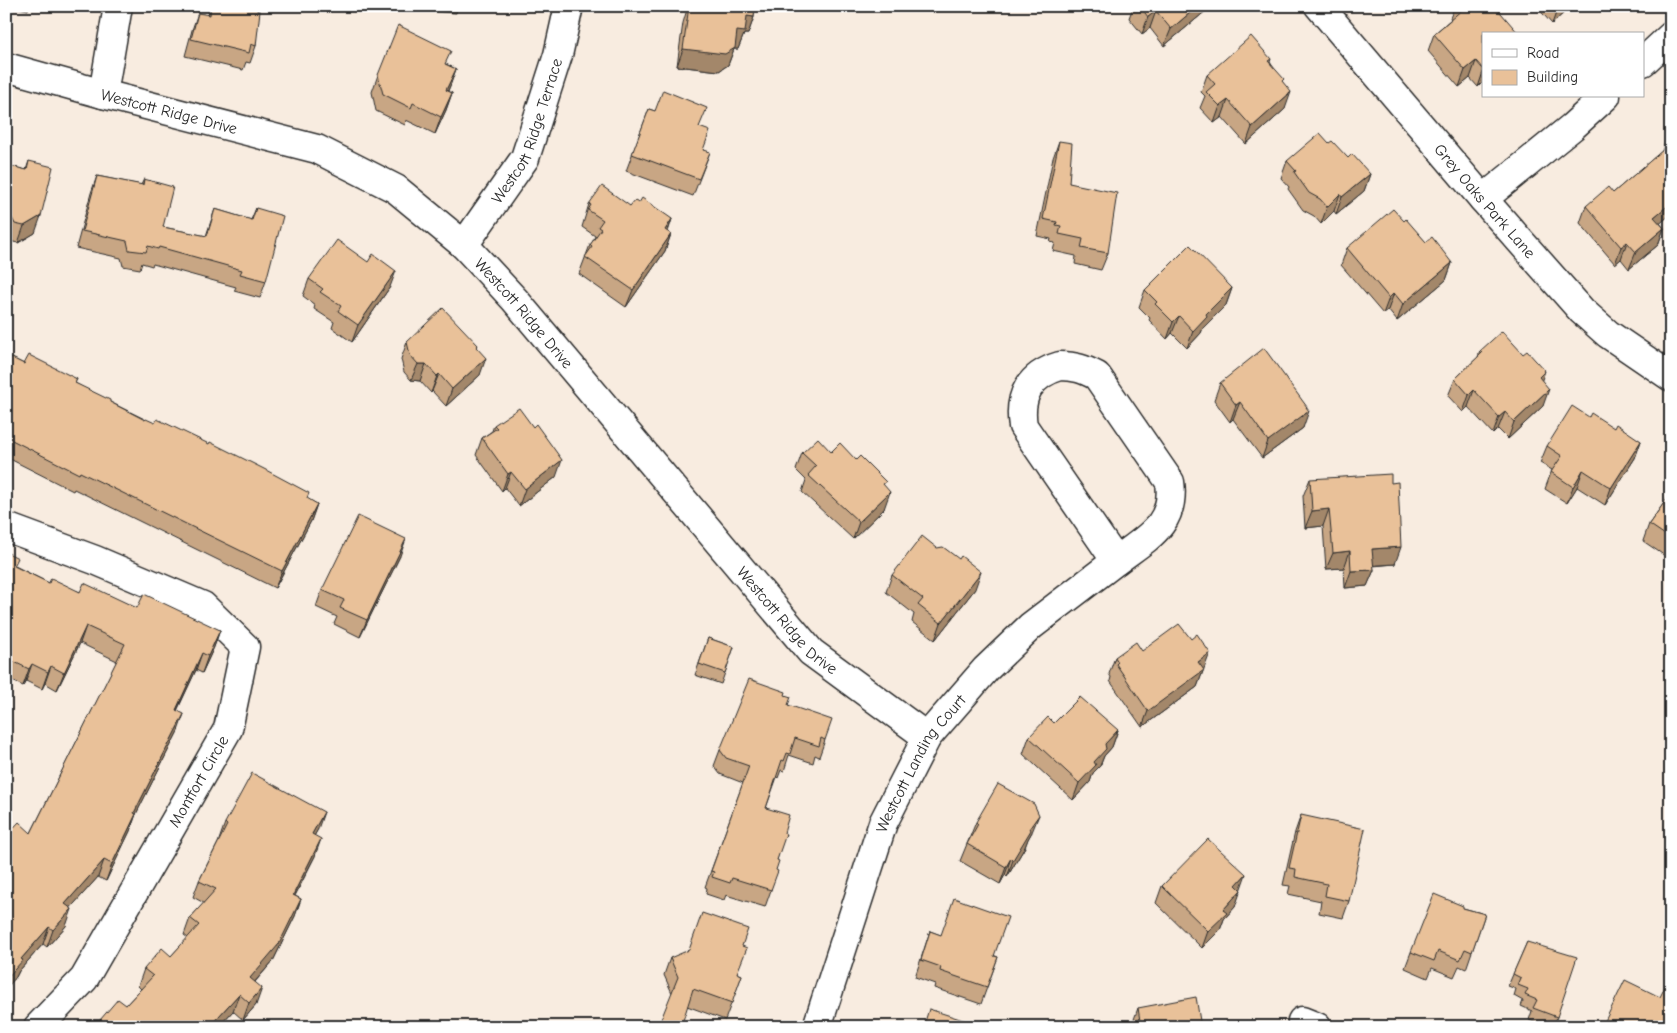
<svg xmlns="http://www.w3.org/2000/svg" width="1677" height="1033" viewBox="0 0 1677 1033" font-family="'Comic Neue',sans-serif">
<rect width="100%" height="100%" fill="#f8ece0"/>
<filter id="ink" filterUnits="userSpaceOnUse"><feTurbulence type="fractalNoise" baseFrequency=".02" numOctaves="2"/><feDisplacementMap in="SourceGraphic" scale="10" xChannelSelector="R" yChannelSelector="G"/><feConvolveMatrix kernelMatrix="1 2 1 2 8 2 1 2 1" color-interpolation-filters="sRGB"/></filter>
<g filter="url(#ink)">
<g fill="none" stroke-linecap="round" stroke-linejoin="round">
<defs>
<g id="minor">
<path id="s1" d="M1319,6L1483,199L1582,311L1608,334L1671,377"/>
<path d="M1643,62L1671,36"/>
<path id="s2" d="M6,67L103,94L317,149L396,189L464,245L515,300L811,652L927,737"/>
<path d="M103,94L118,6"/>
<path d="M1483,199L1572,127L1606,96"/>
<path id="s3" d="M464,245L525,158L558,55L569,6"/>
<path d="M1060,366C1075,366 1084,369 1097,376L1170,482C1176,525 1146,538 1116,561L1023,426C1018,395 1030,375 1060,366Z"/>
<path d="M6,527L95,560L203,606L245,647L228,729L84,979L38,1027"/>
<path d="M1302,1021L1317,1027"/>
<path id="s4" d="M817,1027L883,823L927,737L986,669L1031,626L1116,561"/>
</g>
</defs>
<use href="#minor" stroke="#2b2b2b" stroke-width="31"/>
<use href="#minor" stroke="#fff" stroke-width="28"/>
</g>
<path fill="#c8a684" stroke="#2b2b2b" d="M9,6H29L28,10Z
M211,6H258L256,46L250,63L246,62L243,70L185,56L192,30L198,13L208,15Z
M688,6H755L754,17L748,34H744L738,49H734L728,65L719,71L677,66L683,23Z
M1132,6H1209L1208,9L1164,46L1150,28L1142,34L1129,18L1133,7Z
M1455,6H1495L1483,34V82L1478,87L1470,78L1459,87L1428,51L1434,34L1451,19L1450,18Z
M1536,6H1571L1552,24Z
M1271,59L1270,62L1283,83L1285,109L1246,144L1222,117L1214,123L1200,108L1205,96L1201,92L1207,75Z
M446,64L456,69L448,91L452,93L446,110L435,134L406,120L405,125L376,111L372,92L378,75Z
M649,109L700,127L703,150L710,152L693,196L626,171Z
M1671,133V214L1660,223L1664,228L1658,245L1629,269L1621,259L1615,264L1580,223L1586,206L1613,193L1662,151L1667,136Z
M1059,141L1069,183L1108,253L1101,270L1075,264L1076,256L1053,251L1055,243L1050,242L1051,239L1037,236L1053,158Z
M1329,143L1348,158L1370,174L1364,191L1336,214L1334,211L1321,224L1314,216L1303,210L1288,189L1289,187L1281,178L1287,161Z
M29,161L35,233L18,243L9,241L6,236V165L26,170Z
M97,176L141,185L144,179L163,227L206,236L215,209L251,220L256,208L266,281L260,298L234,291L236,287L153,264L152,266L142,263L140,269L123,266L121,258L76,248L91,193Z
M589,204L630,206L672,219L668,232L671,234L665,251L626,307L579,274L590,245L593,241L595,236L582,227Z
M1404,221L1426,242L1452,263L1446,280L1397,321L1388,310L1383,314L1341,265L1347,248Z
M309,279L390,287L352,342L332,328L334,322L314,309L315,305L303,296Z
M1232,288L1226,305L1203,328L1201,333L1187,348L1172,333L1167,339L1149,320L1150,318L1139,307L1145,290Z
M407,342L478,345L476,348L480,375L446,406L432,391L431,393L420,381L411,380L404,372L401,359Z
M1480,351L1542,381L1543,406L1508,439L1498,429L1493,434L1468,407L1463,412L1448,396L1455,379L1478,357Z
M6,355L24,364L77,379L75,383L110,402L317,504L311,521L275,588L74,489L73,491L6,457Z
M1220,383L1307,407L1303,428L1262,458L1233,419L1230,422L1214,400Z
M1589,417L1641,441L1635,458L1605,505L1577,487L1567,503L1545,489L1552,470L1540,463L1547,446Z
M494,425L556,477L519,506L505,488L502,491L476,455L482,438L492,431Z
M831,452L856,460L884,486V509L853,539L802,492L806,480L796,470L802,453Z
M1310,479L1395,564L1373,566L1374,570L1367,586L1345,588L1344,568L1326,569L1323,526L1305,528L1303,496Z
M1671,493V560L1643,541L1649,524Z
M6,552L15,566L49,583L137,608L220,630L214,647L202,673L196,670L177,711L178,731L136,814L130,831L106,881L98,877L70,908L66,926L47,947L43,944L19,971L16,977L31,833L117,661L80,643L57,690L45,683L42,689L26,681L23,686L6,678Z
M400,556L360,637L334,624L337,617L316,607L322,590Z
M892,575L975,589L935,640L912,622L914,614L886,592Z
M708,638L734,647L721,684L695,675Z
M1142,651L1204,670L1203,671L1197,687L1142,727L1110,681L1111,677L1109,674L1115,657Z
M785,695L788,705L825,740L819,757L815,755L813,763L789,755L784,771L781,770L778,778L777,777L766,808L784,833L777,860L771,890L765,907L726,895L724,900L706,894L707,888L705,887L743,783L720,774L714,766L720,750Z
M1054,723L1118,730L1112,747L1104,756L1100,766L1093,773L1090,782L1073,800L1023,754L1029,737Z
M1301,815L1349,901L1343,918L1319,913L1321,901L1288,894L1290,886L1283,885L1295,832Z
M976,822L1032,832L1028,839L1025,847L1007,877L1005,875L1000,884L960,861Z
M225,823L318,829L314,836L315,856L295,896L301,899L295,916L273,961L255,982L256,1005L243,1020L233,1011L218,1027H97L100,1020L126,1005L141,989L138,986L144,969L171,956L188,938L184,935L190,918L204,903L193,897L199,881L219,841V840Z
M1162,886L1240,889L1235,907L1224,919L1220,930L1202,948L1156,903Z
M1463,908L1485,914L1466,969L1459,966L1454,977L1432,968L1428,978L1405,968L1411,952Z
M930,931L998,957L981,1004L934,988L935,984L915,977Z
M1527,942L1557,1017L1553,1027H1548L1529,1020L1532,1011L1521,1006L1523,1001L1514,996L1516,989L1508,986Z
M742,946L737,973L742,975L725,1020L687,1006L672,993L664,975L670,958Z
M1660,997L1671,1027H1603L1605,1021Z
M1138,1008L1201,1027H1132V1025Z"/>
<path fill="#a3876b" stroke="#2b2b2b" d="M390,6H458L456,13L390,8Z
M1198,6H1209L1208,9L1164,46L1171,29Z
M1560,6H1571L1552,24L1558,7Z
M1156,11L1150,28L1142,34L1148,17Z
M747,16L754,17L748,34H744L738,49H734L728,65L719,71L677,66L683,49Z
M1476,61L1470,78L1459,87L1465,70Z
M456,69L450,86L440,107L446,90Z
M1483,72V82L1478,87Z
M1291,92L1285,109L1246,144L1252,127Z
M452,93L446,110L435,134L441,117Z
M1228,100L1222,117L1214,123L1220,106Z
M1370,174L1364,191L1336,214L1342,197Z
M1340,194L1334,211L1321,224L1327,207Z
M1671,203V214L1648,234L1654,217Z
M41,216L35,233L18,243L24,226Z
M672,219L666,236L665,230Z
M1664,228L1658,245L1629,269L1636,252Z
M671,234L665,251L626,307L633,290Z
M1627,242L1621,259L1615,264L1621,247Z
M1452,263L1446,280L1397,321L1403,304Z
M396,271L390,287L352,342L358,325Z
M1232,288L1226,305L1203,328L1201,333L1187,348L1193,331L1206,314Z
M1394,293L1388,310L1383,314L1389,298Z
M1179,316L1172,333L1167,339L1173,322Z
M486,358L480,375L446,406L452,389Z
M418,364H426L420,381L411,380Z
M1545,371L1539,388V377Z
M439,374L432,391L431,393L437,376Z
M1549,389L1543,406L1508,439L1514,422Z
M1474,390L1468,407L1463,412L1469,395Z
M1240,402L1233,419L1230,422L1236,405Z
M1307,407L1304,415L1309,411L1303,428L1262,458L1268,441Z
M1505,412L1498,429L1493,434L1499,417Z
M1641,441L1635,458L1605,505L1611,488Z
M562,460L556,477L519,506L525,489Z
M1583,470L1577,487L1567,503L1573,487Z
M511,472L505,488L502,491L508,474Z
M890,492L884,509L853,539L859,522Z
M317,504L311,521L275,588L282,571Z
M1329,509L1323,526L1305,528L1312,511Z
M406,539L400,556L360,637L367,620Z
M1401,547L1395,564L1366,566L1372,549Z
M1350,551L1344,568L1326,569L1333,553Z
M1374,570L1367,586L1345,588L1351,571Z
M981,572L975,589L935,640L941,623Z
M86,626L80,643L57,690L64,673Z
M220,630L214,647L202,673L208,656Z
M202,653L196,670L169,727L176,710Z
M1210,653L1197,687L1142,727L1148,711L1198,662Z
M32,664L26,681L23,686L29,669Z
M51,666L45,683L42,689L48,672Z
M184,714L178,731L128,830L134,813Z
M1118,730L1112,747L1104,756L1100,766L1093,773L1090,782L1073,800L1079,783L1094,762L1105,744Z
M324,812L318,829L306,851L312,834Z
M136,814L130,831L106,881L112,864Z
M1039,815L1032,832L1028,839L1025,847L1007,877L1013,860L1029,829Z
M321,839L315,856L286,912L293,895Z
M1011,858L1005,875L1000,884L1006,867Z
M104,860L98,877L59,921L65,904Z
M1246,874L1240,891L1236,885Z
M1241,890L1235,907L1224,919L1220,930L1202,948L1208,931L1223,910Z
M301,899L295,916L273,961L244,994L250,978Z
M72,909L66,926L47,947L53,930Z
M49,927L43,944L19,971L16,977L6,989V979L21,959Z
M262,988L256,1005L243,1020L249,1003Z
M239,994L233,1011L218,1027H209Z"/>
<path fill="#e9c199" stroke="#2b2b2b" d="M211,6H258L257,11H260L256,46L251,44L249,53L191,39L198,13L210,15Z
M689,6L692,7L755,6L754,17L747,16L745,32L737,31L735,48L725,54L683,49Z
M1140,6H1198L1171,29L1156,11L1148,17Z
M1461,6H1495L1519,34H1483V69L1476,61L1465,70L1434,34L1463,9Z
M398,25L451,51L445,64L456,69L446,90L452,93L441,117L413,103L411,108L383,94L378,75Z
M1251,36L1271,59L1268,61L1284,79L1282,81L1291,92L1252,127L1228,100L1220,106L1206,92L1215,84L1207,75Z
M663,90L707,108L699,127L710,131L703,150L710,152L699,179L632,154L649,109L655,111Z
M1320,133L1329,143L1332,141L1348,158L1352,154L1370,174L1342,197L1340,194L1327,207L1320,199L1309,193L1294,172L1296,171L1287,161Z
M1671,133V140L1667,136Z
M1059,141L1072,143L1069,183L1117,193L1108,253L1081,248L1083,239L1059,234L1061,226L1056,225L1057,222L1043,219Z
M1671,143V203L1654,217L1664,228L1636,252L1627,242L1621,247L1586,206L1608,187L1613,193Z
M29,161L53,167L41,216L24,226L15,224L12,218L6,216V165L27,170Z
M97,176L143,185L144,179L173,187L163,227L207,236L215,209L252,220L256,208L283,216L266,281L240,274L242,270L159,247L158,249L148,246L146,252L129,250L127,241L82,231Z
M602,186L630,206L635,200L639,203L642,198L672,219L665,230L671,234L633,290L585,257L592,247L590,245L601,229L598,227L603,220L588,210L591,205L589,204Z
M1393,209L1404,221L1406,219L1426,242L1432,237L1452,263L1403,304L1394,293L1389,298L1347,248Z
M337,240L368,262L373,254L396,271L358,325L338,311L341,306L320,292L323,289L309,279Z
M1190,245L1232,288L1206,314L1207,316L1193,331L1179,316L1173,322L1155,304L1157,302L1145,290Z
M443,308L478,345L476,347L486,358L452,389L439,374L437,376L426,364H418L410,355L407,342Z
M1502,331L1523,354L1527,351L1545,371L1539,377L1549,389L1514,422L1505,412L1499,417L1474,390L1469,395L1455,379L1482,353L1480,351Z
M1264,348L1307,407H1306L1309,411L1268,441L1240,402L1236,405L1220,383Z
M6,355L24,364L29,355L77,379L75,383L110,400V402L145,420L146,419L155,423L157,419L209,444L210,442L264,469L309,493L307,498L317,504L282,571L80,472L79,474L6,437Z
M1572,406L1589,417L1591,413L1614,428L1616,424L1641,441L1611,488L1583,470L1573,487L1551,472L1562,456L1547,446Z
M519,408L533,427L536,424L562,460L525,489L511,472L508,474L482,438L497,428L494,425Z
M818,438L831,452L840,443L856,460L860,456L886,482L883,484L890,492L859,522L808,475L816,466L802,453Z
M1391,474V483L1398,482L1401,547L1372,549L1374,570L1351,571L1350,551L1333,553L1329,509L1312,511L1310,479Z
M1671,493V539L1649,524Z
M358,516L406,539L367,620L340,608L344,600L322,590Z
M922,536L937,548L943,547L959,559L961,556L981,572L941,623L918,605L923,599L892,575Z
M6,552L18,558L14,566L49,583L51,578L80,592L84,583L137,608L144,594L220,630L208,656L202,653L176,710L184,714L134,813L136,814L112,864L104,860L65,904L72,909L53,930L49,927L21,959L23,960L6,979V836L19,822L31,833L125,644L86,626L64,673L51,666L48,672L32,664L29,669L6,658Z
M1179,624L1191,639L1197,634L1210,653L1198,662L1204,670L1148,711L1116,664L1118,662L1115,657L1136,642L1142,651Z
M708,638L734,647L725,673L699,664Z
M749,679L786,692L785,695L791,697L788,705L832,720L825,740L821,738L819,746L795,738L790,754L787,753L784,761L782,760L766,808L789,815L784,833L786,834L777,860L779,861L776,870L778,871L771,890L732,878L730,883L712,877L714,872L711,871L749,766L726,758L720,750Z
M1080,697L1118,730L1105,744L1106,749L1094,762L1096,765L1079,783L1029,737L1048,717L1054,723Z
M252,773L324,812L312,834L321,839L293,895L301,899L279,944L250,978L262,988L249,1003L239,994L209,1027H101L104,1023L100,1020L118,999L126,1005L153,976L144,969L162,948L171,956L199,925L190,918L216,889L199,881L227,825L225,823Z
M998,784L1034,804L1039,815L1029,829L1031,830L1013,860L1011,858L1006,867L967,844L978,824L976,822Z
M1301,815L1365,829L1349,901L1325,896L1327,884L1295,877L1296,869L1289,868Z
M1208,839L1246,874L1236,885L1241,890L1223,910L1227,913L1208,931L1162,886Z
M1434,894L1463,906V908L1485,914L1472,952L1465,949L1460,960L1438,951L1434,961L1411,952Z
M954,898L1008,917L994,956L998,957L987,987L940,971L941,967L921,960L930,931L941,935Z
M702,913L748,929L742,946L747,948L737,973L742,975L732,1003L693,989L681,1027H658L678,977L670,958L689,950Z
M1527,942L1577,957L1557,1017L1533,1008L1537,1000L1525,995L1528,989L1518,985L1521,978L1513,974Z
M1625,980L1660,997L1665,987L1671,990V1027H1618L1605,1021Z
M1196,997L1201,1027H1141L1138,1008Z
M929,1009L985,1027H918L919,1024L924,1025Z"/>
</g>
<g text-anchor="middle" stroke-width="4.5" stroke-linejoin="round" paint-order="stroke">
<g font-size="16" fill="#2b2b2b" stroke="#fff">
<text dy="6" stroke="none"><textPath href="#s2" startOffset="169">Westcott Ridge Drive</textPath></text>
<text dy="6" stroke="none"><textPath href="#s3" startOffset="132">Westcott Ridge Terrace</textPath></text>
<text dy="6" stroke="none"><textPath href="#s1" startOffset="256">Grey Oaks Park Lane</textPath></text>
<text dy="6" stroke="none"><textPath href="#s2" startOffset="589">Westcott Ridge Drive</textPath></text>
<text dy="6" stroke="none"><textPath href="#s2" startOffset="994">Westcott Ridge Drive</textPath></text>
<text dy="6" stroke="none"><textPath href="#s4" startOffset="285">Westcott Landing Court</textPath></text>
<text transform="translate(198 781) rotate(-60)" y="6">Montfort Circle</text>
</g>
</g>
<rect width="1677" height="1033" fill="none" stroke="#fff" stroke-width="25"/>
<rect x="12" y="12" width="1652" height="1008" fill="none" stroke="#2b2b2b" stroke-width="2" filter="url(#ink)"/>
<rect x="1482" y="32" width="162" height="65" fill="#ffffff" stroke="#aaaaaa"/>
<rect x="1492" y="49" width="25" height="8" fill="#ffffff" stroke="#aaaaaa"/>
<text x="1527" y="58" font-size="15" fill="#2b2b2b">Road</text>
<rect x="1492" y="70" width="25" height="15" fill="#e9c199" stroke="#aaaaaa"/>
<text x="1527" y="82" font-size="15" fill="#2b2b2b">Building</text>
</svg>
